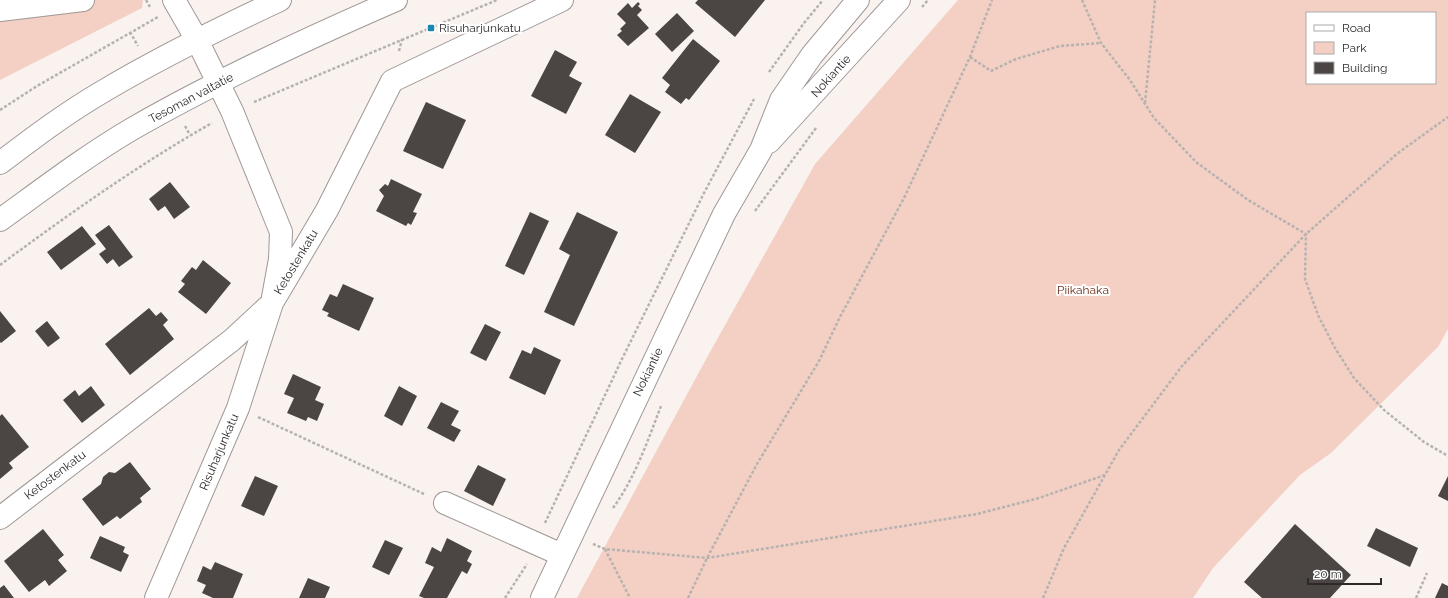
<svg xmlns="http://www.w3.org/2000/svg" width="1448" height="598" viewBox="0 0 1448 598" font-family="Raleway,sans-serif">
<rect width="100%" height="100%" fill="#f9f2ef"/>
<path fill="#f4d0c4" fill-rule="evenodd" d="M0,0H143L142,8L0,80Z
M958,0H1448V329L1438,347L1331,453L1300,475L1213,568L1193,598H577L705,361L815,164ZM1307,13H1435V83H1307Z"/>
<path fill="#4b4543" d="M698,0H765L735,37L695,3Z
M638,2L640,4L638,6L642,10L637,15L649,28L628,46L617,35L622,31L620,29L626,23L617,14L628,3L632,8Z
M677,13L694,31L672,52L655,34Z
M693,39L720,61L689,100L686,98L681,104L665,92L670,85L662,78Z
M555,50L577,62L569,76L582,83L566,114L531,96Z
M630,94L661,112L635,153L605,135Z
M426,102L466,120L443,169L403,151Z
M391,179L422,194L413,212L417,213L411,225L408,223L406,226L376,211L384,196L379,190L385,184L388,186Z
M170,182L190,207L174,219L165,206L158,211L149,199Z
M530,212L549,221L524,275L505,266Z
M577,212L618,232L574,326L544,312L570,255L559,249Z
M109,225L133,257L119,267L113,259L107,264L99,254L106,249L95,235Z
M82,226L96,244L61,270L47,252Z
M203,260L231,283L206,314L178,292L185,284L181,281L192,267L196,270Z
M343,284L374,298L359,331L327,316L329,313L322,310L330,294L337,297Z
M149,308L156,316L161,312L168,320L163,325L174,339L130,375L105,344Z
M0,311L16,331L1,343L0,342Z
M47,321L60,338L48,347L35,331Z
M485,324L501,332L486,361L470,353Z
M534,347L561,360L545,395L509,378L522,350L531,354Z
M293,374L321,387L315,400L324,404L317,421L308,417L306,421L287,413L294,398L284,394Z
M91,386L105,405L82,423L63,400L75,390L79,396Z
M399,386L417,396L402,426L384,416Z
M441,402L459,411L451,425L461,430L454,442L427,428Z
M2,414L29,447L9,463L13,468L0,479V416Z
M130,462L151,489L140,498L142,502L120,519L117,516L103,526L82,499L101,484L103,477L109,472L115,473Z
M478,465L506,479L493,506L464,491Z
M255,476L278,486L264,516L241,506Z
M1448,476V501L1438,496Z
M1295,524L1351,575L1330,598H1262L1244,582Z
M1376,528L1418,548L1410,567L1367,546Z
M43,529L64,555L58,560L67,571L49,586L45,580L29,592L4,561Z
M100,536L125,547L123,552L129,555L121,572L90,558Z
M447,538L472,551L467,561L472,564L467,574L462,571L447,598H424L419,596L434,567L425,563L432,547L441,552Z
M385,540L403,548L389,575L372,567Z
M215,562L243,574L233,598H213L202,593L206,585L197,581L203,566L211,570Z
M308,578L330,587L325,598H299Z
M1442,583L1448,586V598H1435Z
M4,585L14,598H0V588Z"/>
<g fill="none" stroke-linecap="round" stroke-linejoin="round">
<defs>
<path id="minor" d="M0,10L83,0
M445,503L562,555
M0,518L232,340L272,303L327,210L392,81L562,0
M156,598L238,408L272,303L280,259L281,232L232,111L197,40L174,0"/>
<path id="major" d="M769,142L899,0
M0,163C33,138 66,113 102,92C159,58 220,28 280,0
M0,220C43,189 86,156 132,129C217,80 306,39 396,0
M542,598L724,214L761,150L781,100L812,55L858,0"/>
</defs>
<use href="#minor" stroke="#9f9896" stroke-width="24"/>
<use href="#major" stroke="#9f9896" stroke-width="24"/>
<path stroke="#b7b2b0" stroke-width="2.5" stroke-dasharray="3 2" stroke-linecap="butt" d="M146,0L150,7
M1082,0L1101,43L1130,80L1154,118L1196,162L1248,200L1306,234L1305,279L1318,315L1335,348L1354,378L1384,410L1424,442L1448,456
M922,7L928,0
M130,32L138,46
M399,51L402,39
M970,57L991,71L1016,59L1060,46L1101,43
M769,72L804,23L823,0
M254,102L497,0
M1145,103L1155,0
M0,110L37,86L158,17
M185,126L190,135
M755,211L816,128
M0,265C69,214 138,165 212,123
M258,417L424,494
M613,508C635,478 648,440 661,406
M545,523L621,361L704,193L754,99
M593,544L605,549L707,558L977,514L1039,498L1105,475
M605,549L630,598
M505,598L527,564
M688,598L707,558L757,464L819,361L840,317L904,198L970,57L992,0
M1043,598L1064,548L1119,450L1182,366L1306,234L1398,153L1448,117
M1416,598L1427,573"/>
<use href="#minor" stroke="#fff" stroke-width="22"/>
<use href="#major" stroke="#fff" stroke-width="22"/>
</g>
<rect fill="#1a87ae" stroke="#fff" stroke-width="1.5" x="427" y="24" width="8" height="8" rx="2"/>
<g text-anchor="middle" stroke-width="4" stroke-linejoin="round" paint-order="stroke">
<g font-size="12" fill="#2c2a29" stroke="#fff" text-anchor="start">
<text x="439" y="32">Risuharjunkatu</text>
</g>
<g font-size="12" fill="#2c2a29" stroke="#fff">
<text transform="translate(831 76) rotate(-48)" y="4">Nokiantie</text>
<text transform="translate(191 98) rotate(-28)" y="4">Tesoman valtatie</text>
<text transform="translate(296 262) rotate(-59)" y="4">Ketostenkatu</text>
<text transform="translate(648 372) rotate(-64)" y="4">Nokiantie</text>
<text transform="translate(219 452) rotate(-67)" y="4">Risuharjunkatu</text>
<text transform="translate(55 475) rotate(-37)" y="4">Ketostenkatu</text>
</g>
<g font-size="12" fill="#6a2c16" stroke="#fff">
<text x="1083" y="294">Piikahaka</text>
</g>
</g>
<rect x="1306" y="12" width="130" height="72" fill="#ffffff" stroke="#abaaa9"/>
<rect x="1314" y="25" width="20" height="6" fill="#ffffff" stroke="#abaaa9"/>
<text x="1342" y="32" font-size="12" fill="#2c2a29">Road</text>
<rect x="1314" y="42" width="20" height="12" fill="#f4d0c4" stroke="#abaaa9"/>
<text x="1342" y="52" font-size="12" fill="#2c2a29">Park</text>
<rect x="1314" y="62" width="20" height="12" fill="#4b4543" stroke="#abaaa9"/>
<text x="1342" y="72" font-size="12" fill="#2c2a29">Building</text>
<path d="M1308 578v6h73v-6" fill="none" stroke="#2c2a29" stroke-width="2"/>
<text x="1314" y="578" font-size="12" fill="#2c2a29" stroke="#ffffff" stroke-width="3" paint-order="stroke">20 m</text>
</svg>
